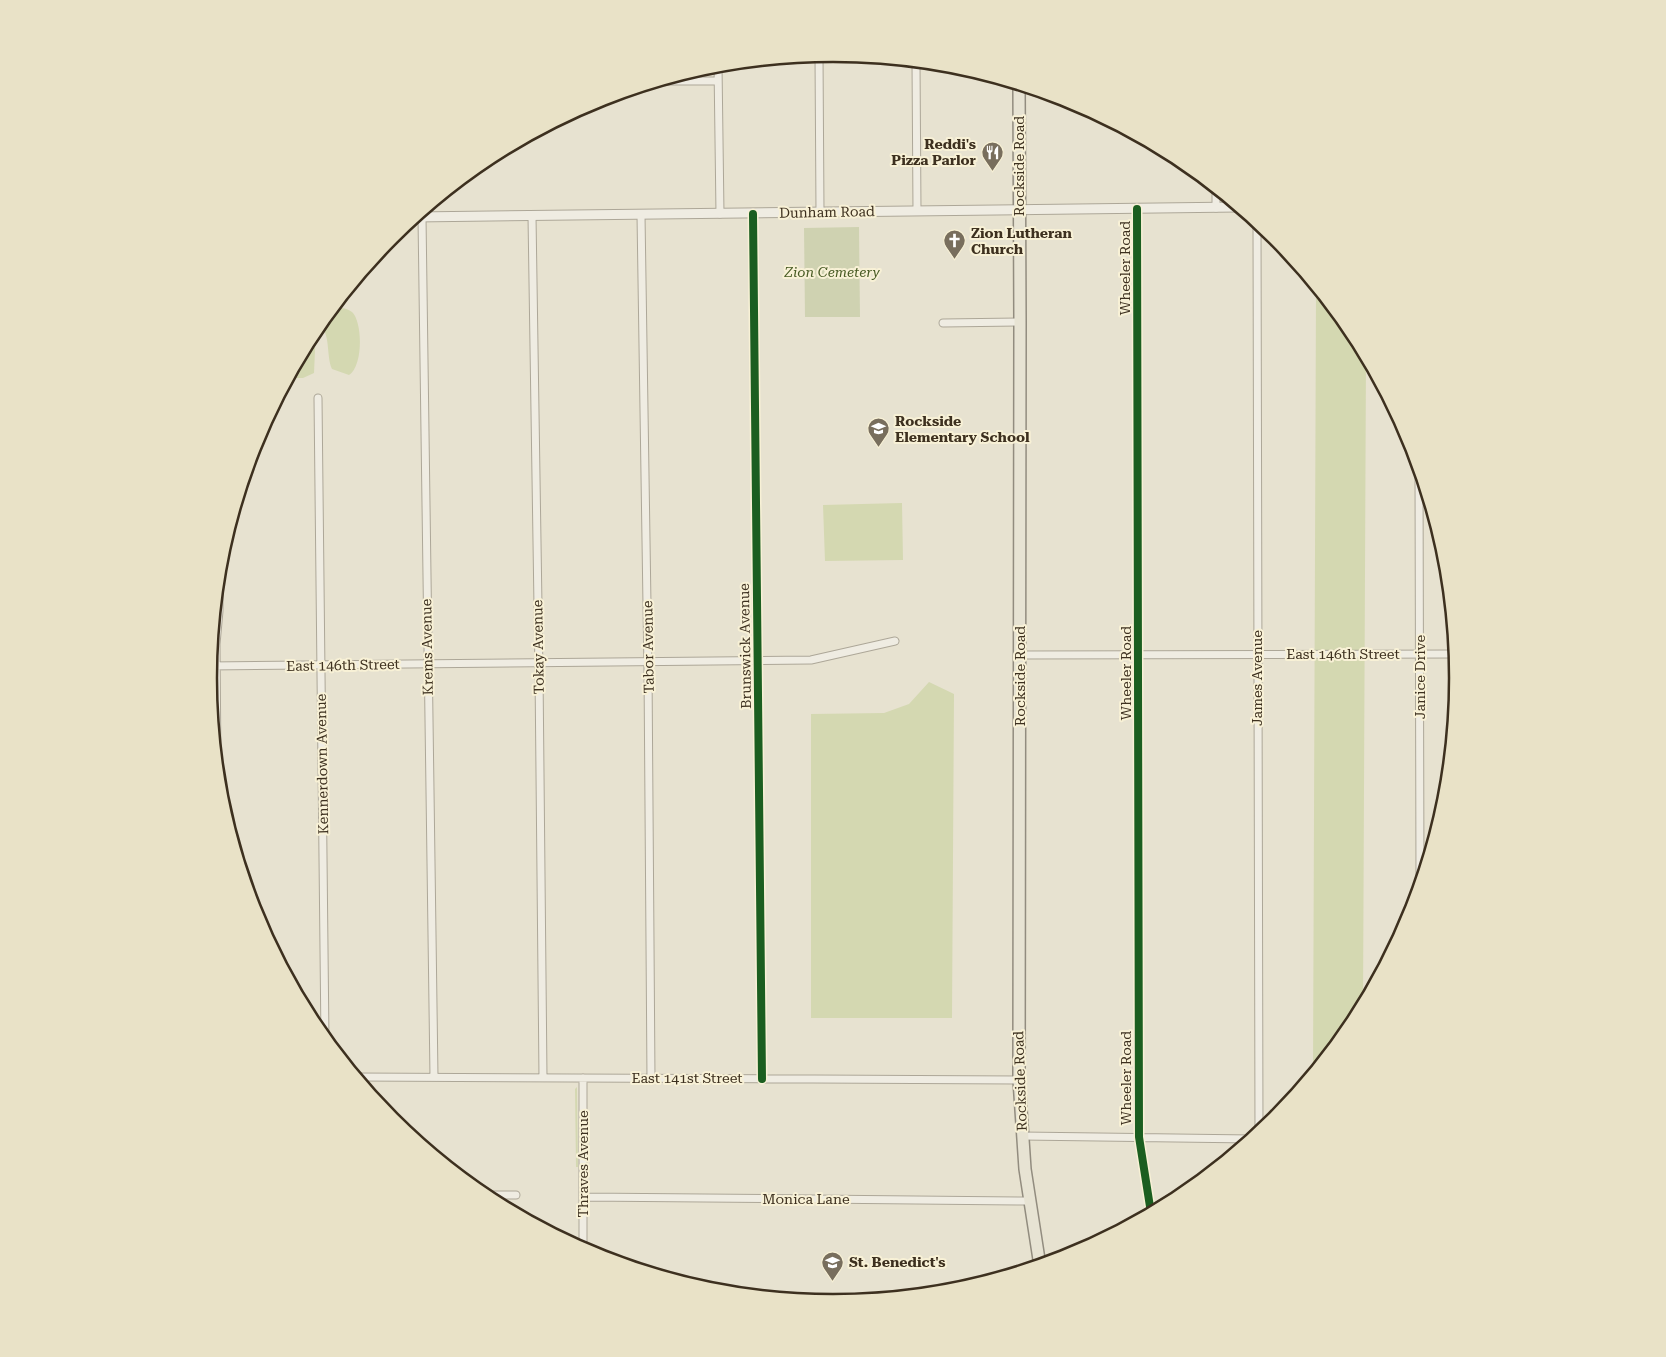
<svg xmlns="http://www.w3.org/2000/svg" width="1666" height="1357" viewBox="0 0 1666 1357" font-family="'Roboto Serif',serif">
<rect width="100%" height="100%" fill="#e7e2d0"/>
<path fill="#d4d8b1" d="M1316,292H1320L1353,332L1366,356L1363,1006L1352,1026L1313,1074Z
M333,308C339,308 346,307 352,312C363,322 363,367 349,375L332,369C326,356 331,332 319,325Z
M316,328L314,373L303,378H292L290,375Z
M902,503L903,560L825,561L823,505Z
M929,682L954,694L952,1018H811V714L884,713L909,704Z
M577,1087L578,1167H576L575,1089Z"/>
<path fill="#cfd2b1" d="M859,227L860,317H805L804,228Z"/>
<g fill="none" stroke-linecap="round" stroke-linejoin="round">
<defs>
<path id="minor" d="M819,55L820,212
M916,62L917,211
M718,65L720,214
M660,81H718
M1216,188V208
M1137,209L1139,1137L1151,1213
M753,214L762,1079
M641,215L648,670L651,1079
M532,216L539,672L543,1077
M422,217L434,1077
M1257,222L1259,1134
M943,323L1020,322
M318,398L325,1040
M1419,470L1420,885
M1020,655L1455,654
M209,666L811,660L895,641
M217,765L216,644L219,611V574
M356,1077L1019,1080
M583,1078V1250
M1022,1136L1252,1139
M482,1195H516
M583,1197L1029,1201"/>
<path id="tertiary" d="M415,217L1238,207"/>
<path id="primary" d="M1019,85L1020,322L1019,1080L1025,1169L1040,1266"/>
</defs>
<use href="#minor" stroke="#ada798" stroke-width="9"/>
<use href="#tertiary" stroke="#ada798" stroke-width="11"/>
<use href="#primary" stroke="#928c7f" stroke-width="14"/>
<use href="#minor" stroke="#efece2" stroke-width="7"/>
<use href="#tertiary" stroke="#efece2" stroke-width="9"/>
<use href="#primary" stroke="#e7e3d3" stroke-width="11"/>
<defs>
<path id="cycleway" d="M1137,209L1139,1137L1151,1213
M753,214L762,1079"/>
</defs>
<use href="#cycleway" stroke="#f8f1d6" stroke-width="11"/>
<use href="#cycleway" stroke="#1b5e20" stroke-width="8"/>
</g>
<defs>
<symbol id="restaurant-pin" viewBox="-11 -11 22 30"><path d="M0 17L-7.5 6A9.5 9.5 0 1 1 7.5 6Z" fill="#786e5d" stroke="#f8f1d6"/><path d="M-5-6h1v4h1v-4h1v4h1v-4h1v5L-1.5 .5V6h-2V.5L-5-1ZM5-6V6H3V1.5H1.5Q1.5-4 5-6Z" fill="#fff"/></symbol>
<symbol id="church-pin" viewBox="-11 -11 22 30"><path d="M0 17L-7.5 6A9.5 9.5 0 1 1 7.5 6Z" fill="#786e5d" stroke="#f8f1d6"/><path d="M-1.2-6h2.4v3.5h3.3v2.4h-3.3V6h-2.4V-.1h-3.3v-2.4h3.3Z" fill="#fff"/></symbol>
<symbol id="school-pin" viewBox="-11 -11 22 30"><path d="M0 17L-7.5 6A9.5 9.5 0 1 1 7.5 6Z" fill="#786e5d" stroke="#f8f1d6"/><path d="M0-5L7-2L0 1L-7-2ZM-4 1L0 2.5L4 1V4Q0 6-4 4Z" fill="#fff"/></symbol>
</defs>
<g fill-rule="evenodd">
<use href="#restaurant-pin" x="980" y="140" width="25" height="34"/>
<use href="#church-pin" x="942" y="228" width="25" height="34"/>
<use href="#school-pin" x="866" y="416" width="25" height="34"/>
<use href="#school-pin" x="820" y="1250" width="25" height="34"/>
</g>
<g text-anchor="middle" stroke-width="4" stroke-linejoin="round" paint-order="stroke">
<g font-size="14" font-weight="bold" fill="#3d301f" stroke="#f8f1d6" text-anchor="start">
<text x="976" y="149" text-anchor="end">Reddi's<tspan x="976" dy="16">Pizza Parlor</tspan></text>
<text x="971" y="238">Zion Lutheran<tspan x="971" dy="16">Church</tspan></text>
<text x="895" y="426">Rockside<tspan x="895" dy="16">Elementary School</tspan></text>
<text x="849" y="1267">St. Benedict's</text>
</g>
<g font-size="14" fill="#3d301f" stroke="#f8f1d6">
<text transform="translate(1019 166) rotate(-90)" y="5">Rockside Road</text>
<text transform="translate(827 212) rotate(-1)" y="5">Dunham Road</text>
<text transform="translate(1125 268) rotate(-90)" y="5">Wheeler Road</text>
<text transform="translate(745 646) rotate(-91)" y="5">Brunswick Avenue</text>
<text transform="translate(427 647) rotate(-91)" y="5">Krems Avenue</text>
<text transform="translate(538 647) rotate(-91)" y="5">Tokay Avenue</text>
<text transform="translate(648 647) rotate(-91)" y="5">Tabor Avenue</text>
<text x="1343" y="659">East 146th Street</text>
<text transform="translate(343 665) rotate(-1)" y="5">East 146th Street</text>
<text transform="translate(1126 673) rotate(-90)" y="5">Wheeler Road</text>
<text transform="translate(1020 676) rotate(-90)" y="5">Rockside Road</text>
<text transform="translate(1420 677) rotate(-90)" y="5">Janice Drive</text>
<text transform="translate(1257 678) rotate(-90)" y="5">James Avenue</text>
<text transform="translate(322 764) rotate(-91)" y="5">Kennerdown Avenue</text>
<text x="687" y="1083">East 141st Street</text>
<text transform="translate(1126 1078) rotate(-90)" y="5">Wheeler Road</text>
<text transform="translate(1020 1081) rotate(-92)" y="5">Rockside Road</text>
<text transform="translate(583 1164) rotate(-90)" y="5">Thraves Avenue</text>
<text x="806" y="1204">Monica Lane</text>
</g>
<g font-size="14" font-style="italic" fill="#485b24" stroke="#f8f1d6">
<text x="832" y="277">Zion Cemetery</text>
</g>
</g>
<path d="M0 0H1666V1357H0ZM217 678a616 616 0 1 1 1232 0a616 616 0 1 1-1232 0Z" fill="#e9e2c7" fill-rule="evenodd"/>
<path fill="none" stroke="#3d301f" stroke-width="2.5" d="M217 678a616 616 0 1 1 1232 0a616 616 0 1 1-1232 0Z"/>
</svg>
